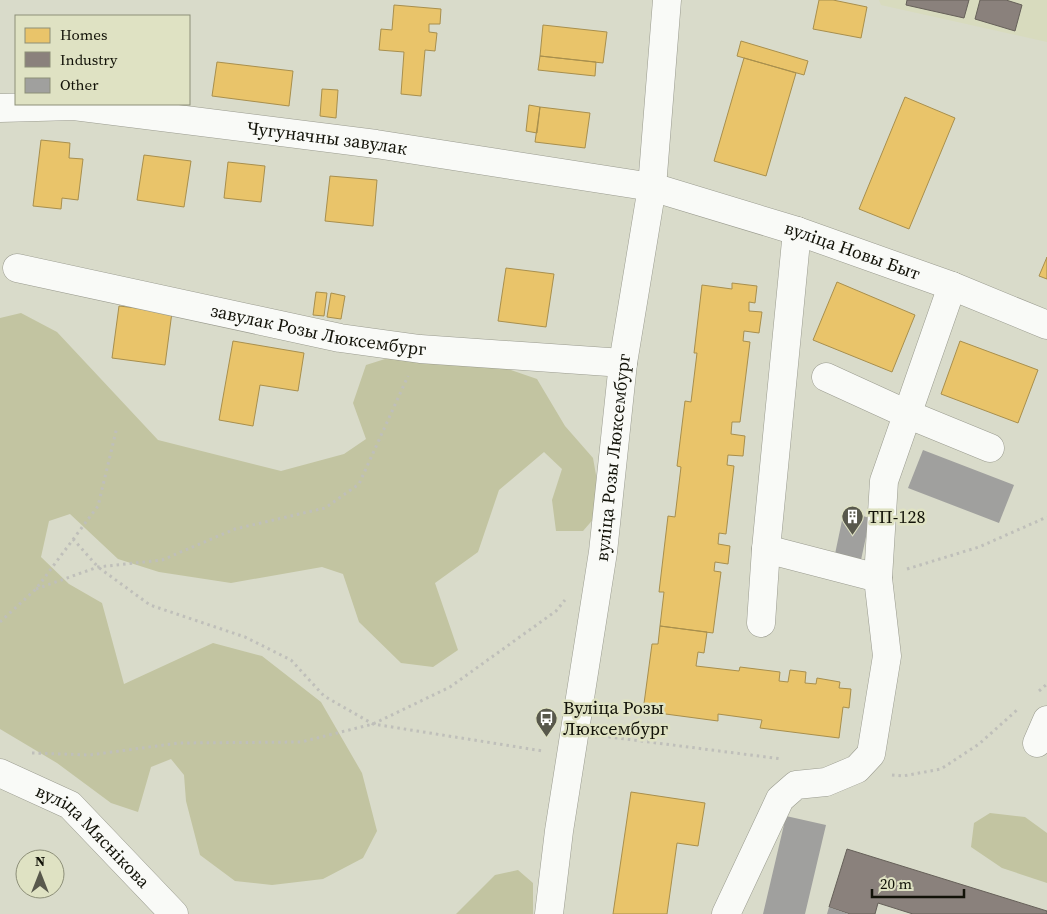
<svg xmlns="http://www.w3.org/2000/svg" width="1047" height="914" viewBox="0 0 1047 914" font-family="'Source Serif 4',serif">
<rect width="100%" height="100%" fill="#d9dbca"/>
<path fill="#d8dbbe" d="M879,0H1047V42L881,5Z"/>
<path fill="#c2c4a1" d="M21,313L57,332L158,440L281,471L344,454L366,439L353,403L366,365L401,354L494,364L537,379L565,426L593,458L598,486L596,516L583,531H556L552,500L562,469L544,452L499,490L478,552L435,583L458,650L433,667L401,663L359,622L343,574L322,567L231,583L159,572L118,559L70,514L49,521L41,557L69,584L102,603L124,684L213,643L262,656L321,702L362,773L377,831L363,858L323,879L272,885L235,881L200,855L186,801L184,775L171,759L151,767L138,812L111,803L57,763L0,729V318Z
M990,813L1025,817L1047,833V883L1002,868L971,847L974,823Z
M518,870L533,883V914H456L495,875Z"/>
<path fill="#e9c46a" stroke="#a88f4d" d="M819,0H833L867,7L861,38L813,29Z
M394,5L441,9L440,24H429V32L437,33L435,51L425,50L421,96L401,94L404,52L379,50L381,29L392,30Z
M543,25L607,32L603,63L540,56Z
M741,41L808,61L804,75L737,56Z
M540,56L596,62L595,76L538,70Z
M744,58L796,73L766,176L714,161Z
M217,62L293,71L289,106L212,96Z
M322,89L338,90L336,118L320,116Z
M905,97L955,118L909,229L859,209Z
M529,105L540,107L537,133L526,131Z
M540,107L590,113L585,148L535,142Z
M41,140L70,143L69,158L83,159L78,200L62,198L61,209L33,206Z
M144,155L191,161L184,207L137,200Z
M228,162L265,166L261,202L224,198Z
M330,176L377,180L373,226L325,221Z
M1047,257V279L1039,276Z
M506,268L554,274L546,327L498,321Z
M837,282L915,315L892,372L813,340Z
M732,283L757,286L755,303L749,302V311L762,312L759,333L744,331L743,341L750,342L740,422H732L731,434L745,436L743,456L728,455L727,465L734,466L726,534L719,533L718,544L730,546L728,564L715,562L714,571L721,572L713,633L660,626L664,592H659L668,516L675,517L681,467L677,466L685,401L691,402L697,353H694L702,285L732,289Z
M316,292L327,293L324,316L313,315Z
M331,293L345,296L341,319L327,317Z
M119,306L172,312L165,365L112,358Z
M233,341L304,353L298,391L260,385L253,426L219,420Z
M960,341L1038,370L1018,423L941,394Z
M660,626L707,632L704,653L698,652L696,666L739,671L740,667L780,672L779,681L788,682L790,670L806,672L805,683L816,684L817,678L840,682L839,688L851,689L849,708L843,707L839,738L760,728L762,720L718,714V721L643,711L652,644H658Z
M631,792L705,803L698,846L677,843L667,914H613Z"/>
<path fill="#8a817c" stroke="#666059" d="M907,0H969L964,18L906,5Z
M980,0H1006L1022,5L1015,31L975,19Z
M847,849L1047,911V914H913L878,903L875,914H850L829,907Z"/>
<path fill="#a0a09e" d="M923,450L1014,485L999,523L908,488Z
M844,511L870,518L861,560L835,554Z
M786,816L826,825L805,914H763Z
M829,907L849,914H827Z"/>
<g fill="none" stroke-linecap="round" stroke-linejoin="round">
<defs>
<g id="minor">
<path id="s1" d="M0,108L74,106L376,144L652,187L797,231L952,286L1047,325"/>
<path id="s2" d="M17,268L340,338L420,349L623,363"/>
<path d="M826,377L907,414L990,448"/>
<path d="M878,578L884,481L952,286"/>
<path d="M761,623L766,549L797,231"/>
<path d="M1037,743L1047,720"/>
<path id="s3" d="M0,773L70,805L174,914"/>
<path id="s4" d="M549,914L559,831L603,552L623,363L652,187L667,0"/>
<path d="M726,914L780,799L796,785L826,782L857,769L871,754L887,656L878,578L766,549"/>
</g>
</defs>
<use href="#minor" stroke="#9a9b8f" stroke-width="29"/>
<path stroke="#bfbfba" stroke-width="3" stroke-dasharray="2.5 4" stroke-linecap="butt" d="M73,539L98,567L150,605L245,637L291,660L324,696L373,724L543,751
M907,569L979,547L1047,517
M36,589L98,567L162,560L235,529L325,508L359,484L408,376
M0,622L36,589L98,506L117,427
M1039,691L1047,684
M602,736L782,759
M32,753L90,755L179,743L301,742L373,724L450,687L556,611L565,600
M892,775L903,776L941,769L979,744L1017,710"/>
<use href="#minor" stroke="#f9faf7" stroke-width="28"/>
</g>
<defs>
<symbol id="building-pin" viewBox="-11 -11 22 30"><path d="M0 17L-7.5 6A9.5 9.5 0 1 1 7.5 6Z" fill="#58584c" stroke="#dfe2c3"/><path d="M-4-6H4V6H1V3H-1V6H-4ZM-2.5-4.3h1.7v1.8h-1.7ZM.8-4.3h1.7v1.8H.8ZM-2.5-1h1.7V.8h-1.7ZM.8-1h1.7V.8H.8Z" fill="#fff"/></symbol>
<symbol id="bus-pin" viewBox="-11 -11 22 30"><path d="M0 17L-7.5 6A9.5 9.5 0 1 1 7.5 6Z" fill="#58584c" stroke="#dfe2c3"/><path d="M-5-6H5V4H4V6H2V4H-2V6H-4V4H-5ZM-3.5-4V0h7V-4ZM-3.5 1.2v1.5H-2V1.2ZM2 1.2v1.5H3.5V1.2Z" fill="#fff"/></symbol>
</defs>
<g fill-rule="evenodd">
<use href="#building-pin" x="840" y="504" width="25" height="34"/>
<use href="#bus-pin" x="534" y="706" width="25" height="34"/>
</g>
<g text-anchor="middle" stroke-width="5" stroke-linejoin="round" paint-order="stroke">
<g font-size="18" fill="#121208" stroke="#dfe2c3">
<text dy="6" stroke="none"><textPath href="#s1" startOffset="329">Чугуначны завулак</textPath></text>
<text dy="6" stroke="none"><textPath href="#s1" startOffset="868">вуліца Новы Быт</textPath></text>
<text dy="6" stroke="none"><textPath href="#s2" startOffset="308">завулак Розы Люксембург</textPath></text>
<text dy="6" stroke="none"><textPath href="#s4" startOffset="461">вуліца Розы Люксембург</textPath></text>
<text dy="6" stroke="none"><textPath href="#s3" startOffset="114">вуліца Мяснікова</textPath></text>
</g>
<g font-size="18" fill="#121208" stroke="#dfe2c3" text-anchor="start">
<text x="868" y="523">ТП-128</text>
<text x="563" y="714">Вуліца Розы<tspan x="563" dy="21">Люксембург</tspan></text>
</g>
</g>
<rect x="15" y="15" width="175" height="90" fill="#dfe2c3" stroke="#8d8f78"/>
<rect x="25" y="28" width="25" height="15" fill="#e9c46a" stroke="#8d8f78"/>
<text x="60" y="40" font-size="15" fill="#121208">Homes</text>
<rect x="25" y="52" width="25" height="15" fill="#8a817c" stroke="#8d8f78"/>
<text x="60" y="65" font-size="15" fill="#121208">Industry</text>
<rect x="25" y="78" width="25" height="15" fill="#a0a09e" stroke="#8d8f78"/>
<text x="60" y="90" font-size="15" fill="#121208">Other</text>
<g transform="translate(40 874)"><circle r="24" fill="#dfe2c3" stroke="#8d8f78"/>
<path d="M0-4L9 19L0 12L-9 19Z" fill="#58584c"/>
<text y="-8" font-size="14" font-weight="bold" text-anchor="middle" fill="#121208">N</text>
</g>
<path d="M872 889v8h92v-8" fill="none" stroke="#121208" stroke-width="2.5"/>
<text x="880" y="889" font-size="15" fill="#121208" stroke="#dfe2c3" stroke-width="4" paint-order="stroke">20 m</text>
</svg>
